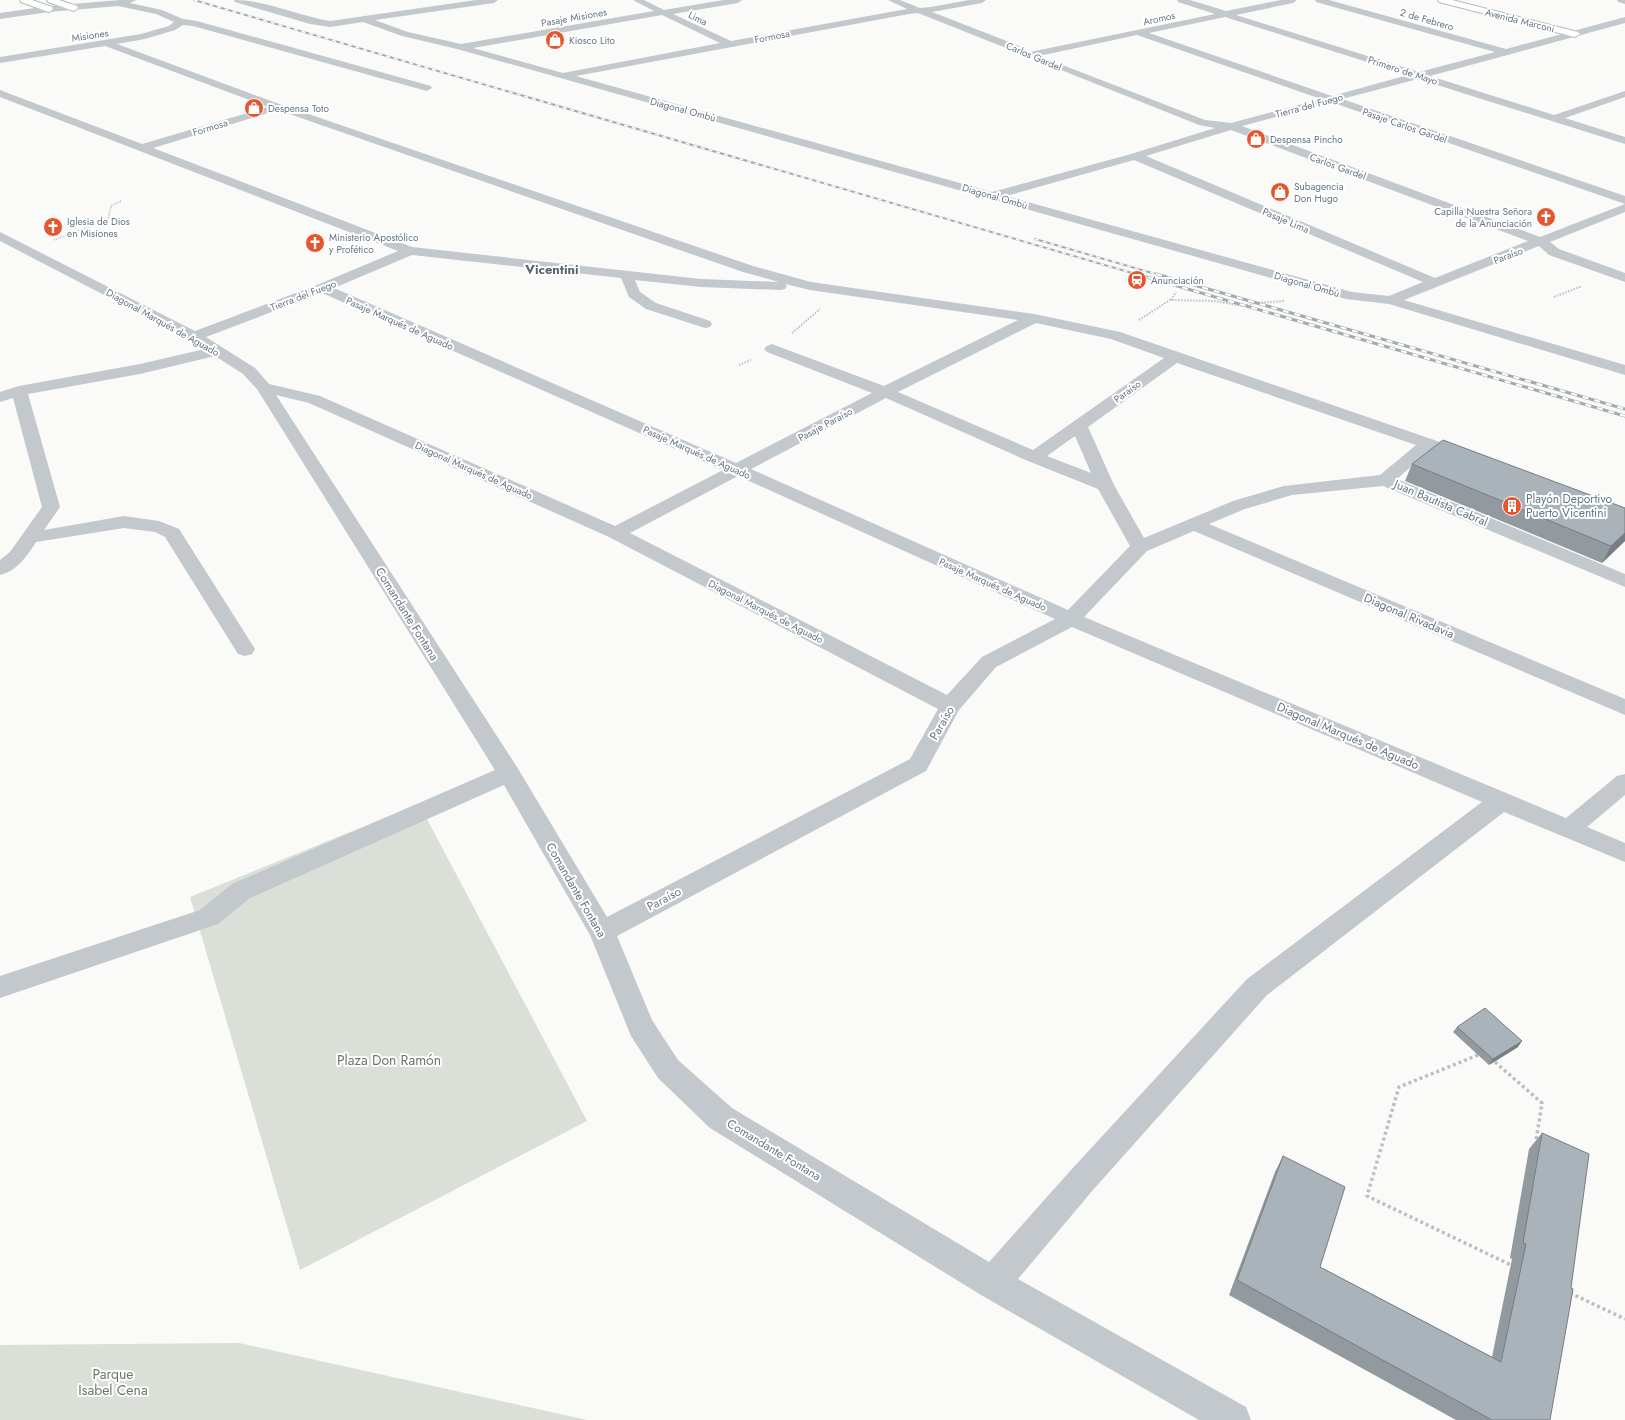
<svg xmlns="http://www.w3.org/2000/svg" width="1625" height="1420" viewBox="0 0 1625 1420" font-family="Jost,sans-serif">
<rect width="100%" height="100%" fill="#fafaf8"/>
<path fill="#dadfd7" d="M419,804L587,1121L300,1270L190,897Z
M239,1343L587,1420H0V1345Z"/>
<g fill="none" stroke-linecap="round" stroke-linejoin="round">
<defs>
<path id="major" d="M20,0H32L52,7L53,9L49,12L46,11L21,2Z
M47,0H59L77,6L78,8L74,11L71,10L48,2Z
M1438,0H1452L1578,32L1580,34L1575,37L1439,2Z"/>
</defs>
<use href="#major" stroke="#b5babe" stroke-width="2"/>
<path stroke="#bbbfc2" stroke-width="1.5" stroke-dasharray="1 1" stroke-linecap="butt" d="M54,240L108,220L111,206L121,201"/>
<path stroke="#bbbfc2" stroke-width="2" stroke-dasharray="1.5 1.5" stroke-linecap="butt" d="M1554,297L1582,286
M1171,300L1176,292
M1139,320L1170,300L1214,301L1243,306L1256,303L1285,301
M792,333L820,309
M739,365L751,360"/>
<path stroke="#bbbfc2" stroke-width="3.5" stroke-dasharray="3 3" stroke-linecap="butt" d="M1478,1055L1399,1087L1367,1196L1513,1266
M1495,1062L1542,1103L1536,1141
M1570,1293L1625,1319"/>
<path fill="#c3c8cc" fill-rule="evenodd" d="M120,0H136L130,3L162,10L183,19L197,21L431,86L432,88L427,91L423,90L193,26L183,25L175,30L145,39L117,44L282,105L753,266L811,282L1034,314L1120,332L1469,452L1472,456L1469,460L1463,461L1457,460L1430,450L1397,479L1625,574V587L1383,486L1292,495L1245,509L1209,524L1625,699V715L1194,531L1147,551L1084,617L1566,818L1617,776L1625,774V795L1587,827L1625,843V862L1504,812L1267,995L1093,1190L1018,1279L1246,1407L1251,1420H1199L981,1295L710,1128L658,1078L631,1036L590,935L504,785L250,898L218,924L0,998V976L200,910L232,884L495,770L257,389L243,374L215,356L140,374L28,394L60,507L44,530L124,516L159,521L179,529L255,649L252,654L245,656L238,654L165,537L155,532L124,528L36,542C27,556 17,571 0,575V560L10,552L42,507L13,398L0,402V392L19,386L140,364L205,349L189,339L0,241V232L195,331L317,285L398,251L0,97V90L142,144L268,107L105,46L0,63V57L141,34L169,26L174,22L156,14L118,6L49,12L0,19V13L49,6ZM278,110L743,272L779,282L701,279L412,247L153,148ZM412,255L621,278L629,297L646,309L705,328L710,327L712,324L710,321L656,303L640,292L635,280L701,287L780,290L785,289L787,286L785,284L810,290L1018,320L884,386L777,346L772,344L767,346L764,349L767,352L872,393L736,463L334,288ZM322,293L723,470L615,526L320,396L269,384L255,368L206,337ZM1036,323L1111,339L1164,358L1033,450L898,392ZM1177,363L1416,445L1380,475L1284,486L1233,501L1144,538L1114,485L1088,427ZM276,395L309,403L609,537L938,709L910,759L607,917L517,767ZM886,398L1028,461L1098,489L1130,546L1068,610L751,469ZM1075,436L1091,473L1047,456ZM738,476L1055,619L982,657L947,695L630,533ZM1072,627L1482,802L1247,979L1071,1170L989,1262L732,1108L678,1060L652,1020L617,936L926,771L959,710L996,667Z
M234,0C266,0 298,16 330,21L476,0H498L494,3L375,20L408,32L461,44L654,11L633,0H644L664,10L723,0H742L738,3L673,14L731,41L907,9L888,0H900L920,8L931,7L969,0H986L982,3L932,12L1017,45L1030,52L1215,14L1178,2L1177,0H1190L1226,11L1281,0H1297L1293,3L1236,15L1419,72L1495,52L1316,2L1315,0H1329L1506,49L1625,17V23L1430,76L1554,115L1625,91V97L1565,118L1625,137V144L1418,79L1342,99L1625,196V204L1331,102L1242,126L1540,237L1625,204V212L1550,242L1559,249L1625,273V282L1549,255L1539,246L1404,300L1625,365V375L1389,304L1346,299L457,49L402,36L363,22L330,27L310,24L235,2ZM918,13L1199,125L1215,128L1131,154L992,192L576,76L909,14ZM662,15L720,43L563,73L473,48ZM1225,17L1408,75L1332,96L1149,33ZM1137,35L1321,99L1231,123L1205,120L1039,56ZM1231,130L1528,241L1435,278L1146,156ZM1134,160L1423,282L1389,296L1352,292L1006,196Z
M1617,0H1625V4L1618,2Z"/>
<use href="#major" fill="#fff" fill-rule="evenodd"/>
<defs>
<path id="rail-far1" d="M194,0L1139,275
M1035,239L1159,275"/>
<path id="rail" d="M1136,274L1625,416
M1156,274L1625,409"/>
</defs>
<use href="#rail-far1" stroke="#a2aab0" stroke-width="2"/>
<use href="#rail" stroke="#a2aab0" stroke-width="3"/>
<use href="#rail-far1" stroke="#fff" stroke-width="1.5" stroke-dasharray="4" stroke-linecap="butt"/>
<use href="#rail" stroke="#fff" stroke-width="2" stroke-dasharray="6" stroke-linecap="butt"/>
</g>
<path fill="#929a9f" d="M1412,464L1625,508V541L1602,563L1405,481Z
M1457,1027L1518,1047L1489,1065L1453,1032Z
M1542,1133L1550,1420H1456L1229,1295L1275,1172L1283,1156L1320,1267L1492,1357L1512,1259L1510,1258L1529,1149Z"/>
<path fill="#777d82" d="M1625,533V541L1602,563L1611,546Z
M1522,1041L1518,1047L1489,1065L1493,1059Z"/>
<path fill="#aab3b9" stroke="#777d82" d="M1443,440L1625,508V533L1611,546L1412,464Z
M1485,1008L1522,1041L1493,1059L1457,1027Z
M1542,1133L1589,1154L1571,1288L1573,1289L1550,1420H1492L1237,1280L1283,1156L1345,1187L1320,1267L1501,1362L1526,1244L1523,1243Z"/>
<defs>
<symbol id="shop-disc" viewBox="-11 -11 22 22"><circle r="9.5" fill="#e4572e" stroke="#fff"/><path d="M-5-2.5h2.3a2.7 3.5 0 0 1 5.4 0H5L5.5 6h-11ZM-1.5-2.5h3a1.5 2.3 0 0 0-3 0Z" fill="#fff"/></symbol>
<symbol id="church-disc" viewBox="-11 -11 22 22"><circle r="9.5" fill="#e4572e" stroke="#fff"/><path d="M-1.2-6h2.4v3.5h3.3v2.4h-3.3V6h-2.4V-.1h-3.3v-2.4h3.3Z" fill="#fff"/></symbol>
<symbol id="station-disc" viewBox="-11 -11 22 22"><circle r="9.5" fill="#e4572e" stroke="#fff"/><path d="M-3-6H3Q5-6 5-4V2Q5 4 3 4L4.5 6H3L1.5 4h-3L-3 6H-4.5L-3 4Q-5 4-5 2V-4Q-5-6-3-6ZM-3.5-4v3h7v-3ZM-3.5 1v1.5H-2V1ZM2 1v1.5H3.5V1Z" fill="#fff"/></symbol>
<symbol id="building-disc" viewBox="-11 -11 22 22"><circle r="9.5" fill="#e4572e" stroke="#fff"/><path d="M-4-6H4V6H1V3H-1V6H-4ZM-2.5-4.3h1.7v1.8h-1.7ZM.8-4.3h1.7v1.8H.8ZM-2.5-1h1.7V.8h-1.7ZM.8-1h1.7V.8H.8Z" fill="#fff"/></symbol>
</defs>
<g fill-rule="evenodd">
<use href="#shop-disc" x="544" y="29" width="22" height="22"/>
<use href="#shop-disc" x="243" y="97" width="22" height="22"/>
<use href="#shop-disc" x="1245" y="128" width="22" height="22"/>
<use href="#shop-disc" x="1269" y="181" width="22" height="22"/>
<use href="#church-disc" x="1535" y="206" width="22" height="22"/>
<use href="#church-disc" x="42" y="216" width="22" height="22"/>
<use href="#church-disc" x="304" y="232" width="22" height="22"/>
<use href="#station-disc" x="1126" y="269" width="22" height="22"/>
<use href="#building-disc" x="1501" y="495" width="22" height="22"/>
</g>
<g text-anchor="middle" stroke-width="4" stroke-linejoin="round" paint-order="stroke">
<g font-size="10" fill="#657683" stroke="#fff">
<text transform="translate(574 17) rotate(-10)" y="4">Pasaje Misiones</text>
<text transform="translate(698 18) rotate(26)" y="4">Lima</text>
<text transform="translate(1159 18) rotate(-12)" y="4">Aromos</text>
<text transform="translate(1427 19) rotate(16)" y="4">2 de Febrero</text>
<text transform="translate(1520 20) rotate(14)" y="4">Avenida Marconi</text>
<text transform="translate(90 35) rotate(-9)" y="4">Misiones</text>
<text transform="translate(772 36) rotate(-11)" y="4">Formosa</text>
<text transform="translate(1034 56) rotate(23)" y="4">Carlos Gardel</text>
<text transform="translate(1403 70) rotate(18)" y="4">Primero de Mayo</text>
<text transform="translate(1309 105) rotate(-15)" y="4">Tierra del Fuego</text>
<text transform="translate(683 109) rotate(15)" y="4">Diagonal Ombú</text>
<text transform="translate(1405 125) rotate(19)" y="4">Pasaje Carlos Gardel</text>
<text transform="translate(210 127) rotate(-17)" y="4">Formosa</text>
<text transform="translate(1338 166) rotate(20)" y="4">Carlos Gardel</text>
<text transform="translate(995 196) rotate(16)" y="4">Diagonal Ombú</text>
<text transform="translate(1286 220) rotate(23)" y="4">Pasaje Lima</text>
<text transform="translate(1508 255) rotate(-21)" y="4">Paraíso</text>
<text transform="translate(1307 284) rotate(16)" y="4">Diagonal Ombú</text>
<text transform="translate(303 295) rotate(-21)" y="4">Tierra del Fuego</text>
<text transform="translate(163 322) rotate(29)" y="4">Diagonal Marqués de Aguado</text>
<text transform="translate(400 323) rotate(24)" y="4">Pasaje Marqués de Aguado</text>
<text transform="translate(1127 391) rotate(-36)" y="4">Paraíso</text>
<text transform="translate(825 424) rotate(-28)" y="4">Pasaje Paraíso</text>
<text transform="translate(697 452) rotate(24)" y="4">Pasaje Marqués de Aguado</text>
<text transform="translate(474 470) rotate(24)" y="4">Diagonal Marqués de Aguado</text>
<text transform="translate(993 584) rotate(24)" y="4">Pasaje Marqués de Aguado</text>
<text transform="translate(766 611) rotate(27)" y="4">Diagonal Marqués de Aguado</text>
</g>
<g font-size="10" fill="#657683" stroke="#fff" text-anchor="start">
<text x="569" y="44">Kiosco Lito</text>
<text x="268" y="112">Despensa Toto</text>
<text x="1270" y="143">Despensa Pincho</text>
<text x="1294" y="190">Subagencia<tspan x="1294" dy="12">Don Hugo</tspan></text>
<text x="1532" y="215" text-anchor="end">Capilla Nuestra Señora<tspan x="1532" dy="12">de la Anunciación</tspan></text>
<text x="67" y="225">Iglesia de Dios<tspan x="67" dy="12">en Misiones</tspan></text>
<text x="329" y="241">Ministerio Apostólico<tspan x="329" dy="12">y Profético</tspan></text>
<text x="1151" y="284">Anunciación</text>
</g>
<g font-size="12" fill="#657683" stroke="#fff" text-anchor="start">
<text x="1526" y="503">Playón Deportivo<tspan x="1526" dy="14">Puerto Vicentini</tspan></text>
</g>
<g font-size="12" fill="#657683" stroke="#fff">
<text transform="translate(1441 503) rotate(23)" y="4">Juan Bautista Cabral</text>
<text transform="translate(407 614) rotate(58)" y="4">Comandante Fontana</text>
<text transform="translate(1409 616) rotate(23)" y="4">Diagonal Rivadavia</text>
<text transform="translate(942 723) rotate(-60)" y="4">Paraíso</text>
<text transform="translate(1348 736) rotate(23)" y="4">Diagonal Marqués de Aguado</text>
<text transform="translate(576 890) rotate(60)" y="4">Comandante Fontana</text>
<text transform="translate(664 899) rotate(-28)" y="4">Paraíso</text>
<text transform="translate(774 1150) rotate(31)" y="4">Comandante Fontana</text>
</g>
<g font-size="13" font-weight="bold" fill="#57646e" stroke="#fff">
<text x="552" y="274">Vicentini</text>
</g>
<g font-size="14" fill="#687a64" stroke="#fff">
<text x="389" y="1065">Plaza Don Ramón</text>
<text x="113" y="1379">Parque<tspan x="113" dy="16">Isabel Cena</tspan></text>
</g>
</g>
</svg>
